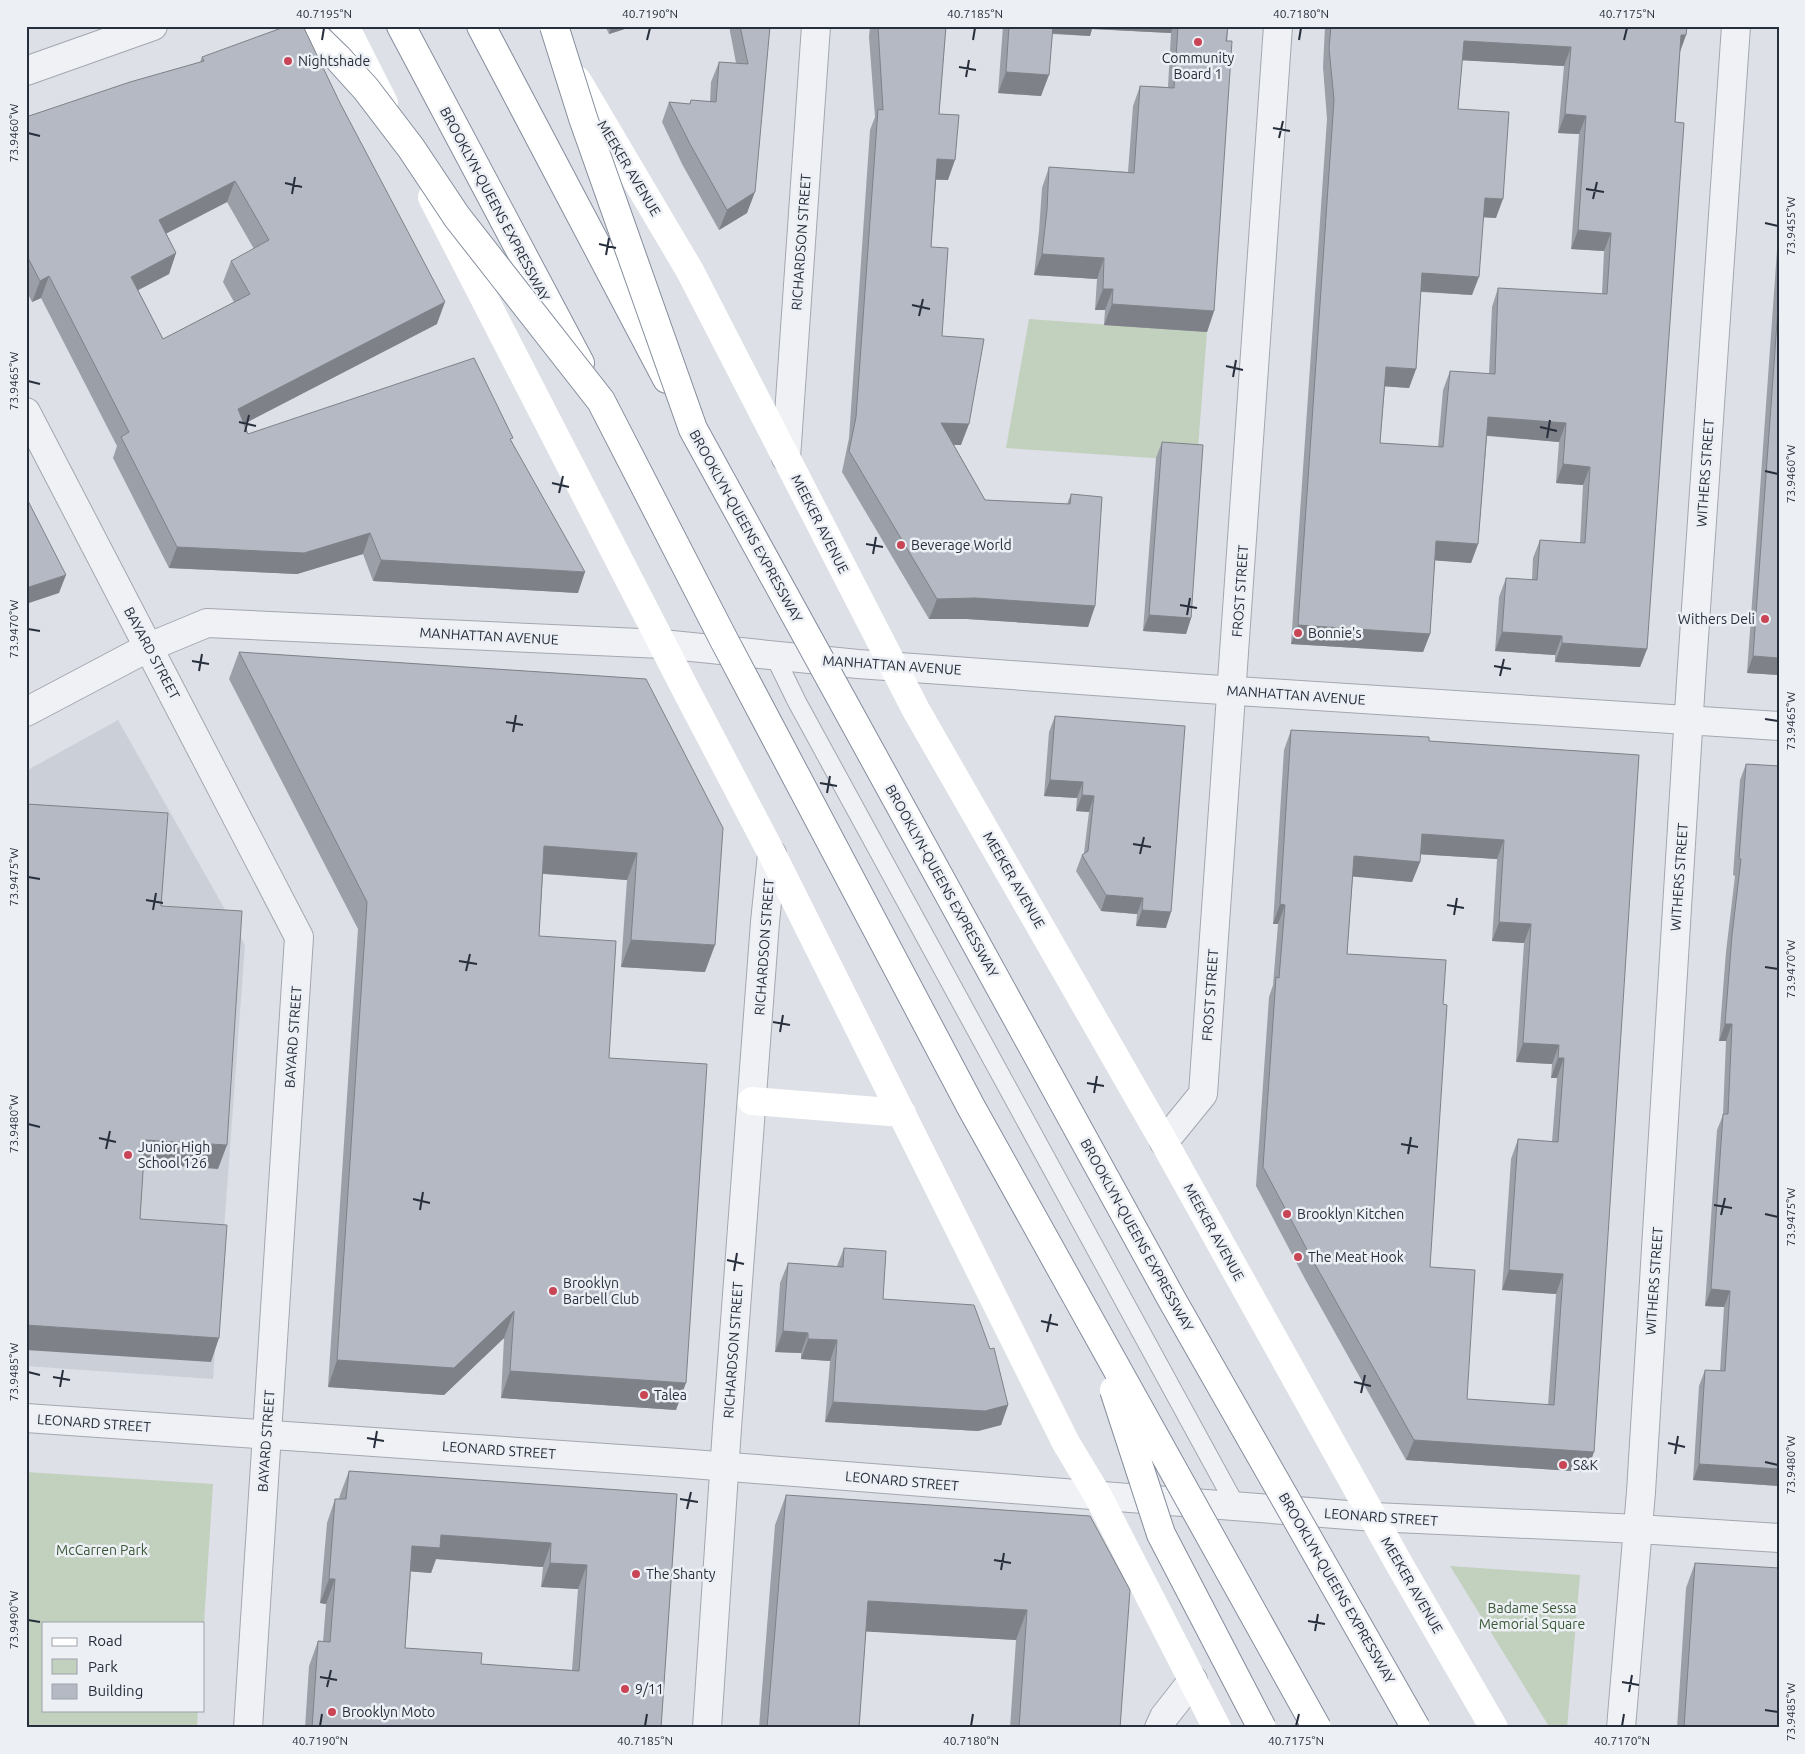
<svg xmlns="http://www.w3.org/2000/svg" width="1805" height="1754" viewBox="0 0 1805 1754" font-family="Ubuntu,sans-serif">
<rect width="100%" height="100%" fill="#dde0e6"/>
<path fill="#cbcfd8" d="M118,720L245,945L213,1379L26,1366V771Z"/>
<path fill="#c2d0be" d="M1029,319L1207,332L1197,461L1006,448Z
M26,1472L213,1484L204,1623H44V1710H198L197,1728H26Z
M1450,1566L1580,1575L1567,1728H1550Z"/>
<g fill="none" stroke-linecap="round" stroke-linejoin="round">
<defs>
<path id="service" d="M774,655L797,702L1236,1506"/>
<path id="minor" d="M26,71L153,26
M26,412L299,937L248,1728
M786,458L816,26
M26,712L149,647L207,623L662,644L858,664L1192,688L1779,726
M1164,1142L1203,1094L1278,26
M26,1418L679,1463L1374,1517L1638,1529L1779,1538
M707,1728L727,1428L765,922L772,854
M1159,1728L1164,1717L1193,1680
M1621,1728L1641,1492L1691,681L1736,26"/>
<path id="motorway" d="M401,26L580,363
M481,26L667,379"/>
</defs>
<use href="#service" stroke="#a3a7b0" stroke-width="20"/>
<use href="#minor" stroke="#a3a7b0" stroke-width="30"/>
<use href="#motorway" stroke="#858e9d" stroke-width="30"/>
<use href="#service" stroke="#eff1f5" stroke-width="18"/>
<use href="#minor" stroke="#eff1f5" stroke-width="28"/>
<path stroke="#fff" stroke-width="28" d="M345,26L384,103
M577,80L690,271L916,710L1164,1142L1398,1562L1494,1728
M432,197L688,694L772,854L1066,1443L1098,1496L1217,1728
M752,1101L902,1113"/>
<use href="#motorway" stroke="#fff" stroke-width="28"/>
<defs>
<path id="motorway-bridge" d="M305,26L338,58L366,89L411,148L457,217L601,401L724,640L971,1107L1317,1728
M554,26L583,118L693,429L1171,1298L1416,1728
M1114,1390L1161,1534L1262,1728"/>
</defs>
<use href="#motorway-bridge" stroke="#858e9d" stroke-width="30" stroke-linecap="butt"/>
<use href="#motorway-bridge" stroke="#fff" stroke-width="28"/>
</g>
<path fill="#9b9fa8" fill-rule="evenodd" d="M605,26H634L609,34Z
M729,26H770L747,213L719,230L682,164L662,122L669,102L690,104L691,100L710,102L711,82L719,62L736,63Z
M870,26H946L939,114L948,180H936L931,247L942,336L961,445H954L985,500L1067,504L1071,494L1095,606L1088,627L967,619H929L842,472L849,438L870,130L875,117L869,37Z
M1003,26H1228L1214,311L1207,332L1104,325L1105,310H1095L1097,279L1034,275L1039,231L1042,188L1049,167L1128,172L1133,106L1140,86L1168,87L1171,33L1092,29L1090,36L1052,34L1041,96L998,93Z
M1325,26H1687L1686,35L1680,52L1675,122L1647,649L1640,667L1555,662V655L1495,651L1499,597L1506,578L1532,580L1533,558L1540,540L1580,543L1583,485L1556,483L1559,442L1487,436L1478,544L1471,563L1435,560L1430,634L1423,652L1291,644L1327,119L1323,67ZM1462,60L1564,66L1558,133L1579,134L1571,249L1604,251L1602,294L1498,288L1492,307L1489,374L1450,371L1443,390L1438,447L1380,443L1385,386L1409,388L1416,369L1421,292L1472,295L1483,217L1496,218L1458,109Z
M202,57L437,324L244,424L248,434L512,442L578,593L373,581L363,554L297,574L169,568L113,458L117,446L41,298L32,302L26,290V117L200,62ZM227,202L254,249L231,261L223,282L234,302L163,339L138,290L169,274L176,253L166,233Z
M1779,222V675L1747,673Z
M1162,442L1191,618L1186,634L1143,631L1156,458Z
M239,652L646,679L705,972L621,967L627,880L543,874L539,936L676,1410L501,1398L504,1338L444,1395L328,1387L358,929L229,679Z
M1055,716L1166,928L1136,926L1137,914L1101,911L1076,871L1082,855L1084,853L1089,812L1076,811L1077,798L1044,796L1049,732Z
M1291,730L1429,741L1639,755L1587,1472L1406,1460L1305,1279L1256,1186L1269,997L1273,985L1278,924H1273L1284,750ZM1420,854L1497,859L1492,941L1524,943L1516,1062L1552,1064L1551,1078H1557L1552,1142L1518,1139L1511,1159L1502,1290L1556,1294L1548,1405L1467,1399L1430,1267L1347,954L1353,876L1412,882L1420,862Z
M1746,764L1779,766V1486L1693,1480L1699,1386L1705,1370L1720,1371L1724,1307L1705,1306L1717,1130L1723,1115L1726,1041H1719L1726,952L1735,876L1733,875L1740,780Z
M844,1248L883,1299L1008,1405L1001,1425L978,1431L825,1422L830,1361L801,1359V1353L775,1352L780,1283L788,1263L837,1266Z
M349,1471L677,1494L661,1728H305L309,1666L318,1641L323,1642L326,1604L320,1603L327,1523L335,1499H339L340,1495ZM436,1559L543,1567L541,1587L578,1589L572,1670L481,1664L405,1648L411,1571L431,1573Z
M786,1495L1090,1516L1120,1728H1010L1016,1640L866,1631L859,1728H759L775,1525Z
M1695,1563L1779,1728H1677L1686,1588Z"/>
<path fill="#7e8288" d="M612,26H634L609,34Z
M1048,26H1173L1171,33L1092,29L1090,36L1046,33Z
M1681,35H1686L1679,54Z
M1464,41L1571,47L1564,66L1457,60Z
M1006,72L1049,75L1041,96L998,93Z
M1565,114L1586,116L1579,134L1558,133Z
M937,159L955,160L948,180L930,179Z
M235,181L227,202L152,241L159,220Z
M755,192L747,213L719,230L727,210Z
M1485,198L1503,199L1496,218L1478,217Z
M1578,230L1611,233L1604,251L1571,249Z
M176,253L169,274L123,298L131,277Z
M1042,254L1104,258L1097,279L1034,275Z
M1422,273L1479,277L1472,295L1416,291Z
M49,276L41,298L32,302L40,281Z
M1103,289H1113L1105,310H1095Z
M445,302L437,324L230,431L238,409Z
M1112,304L1214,311L1207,332L1104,325Z
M1386,367L1416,369L1409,388L1379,386Z
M1488,417L1566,423L1559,442L1482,435Z
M941,423L969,424L961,445L934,444Z
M1563,464L1590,467L1583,485L1556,483Z
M370,533L363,554L297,574L169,568L177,547Z
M1436,541L1478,544L1471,563L1429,560Z
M381,560L585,572L578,593L373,581Z
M66,575L59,593L26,604V588Z
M975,598L1095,606L1088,627L967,619H929L937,599Z
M1149,615L1191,618L1186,634L1143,631Z
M1298,625L1430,634L1423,652L1291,644Z
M1502,632L1562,636L1555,655L1495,651Z
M1562,643L1647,649L1640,667L1555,662Z
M1753,656L1779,658V675L1747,673Z
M1050,780L1083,782L1077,798L1044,796Z
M1082,795L1094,796L1089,812L1076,811Z
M1422,834L1504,840L1497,859L1415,854Z
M544,846L637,853L627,880L535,873Z
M1354,856L1420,862L1412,882L1347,876Z
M1106,895L1143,898L1137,914L1101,911Z
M1280,904L1285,905L1278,924H1273Z
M1142,910L1171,912L1166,928L1136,926Z
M1499,922L1531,924L1524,943L1492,941Z
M631,940L715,945L705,972L621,967Z
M1725,1024H1732L1726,1041H1719Z
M1523,1043L1559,1045L1552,1064L1516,1062Z
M1558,1058H1564L1557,1078H1551Z
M145,1140L227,1145L218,1169L136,1163Z
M1509,1270L1563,1274L1556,1294L1502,1290Z
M1711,1289L1730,1291L1724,1307L1705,1306Z
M514,1311L504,1338L444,1395L328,1387L337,1360Z
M26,1325L219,1338L211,1362L26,1350Z
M783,1331L808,1333L801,1353L775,1352Z
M808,1339L837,1340L830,1361L801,1359Z
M510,1371L686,1383L676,1410L501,1398Z
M833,1402L1008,1405L1001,1425L978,1431L825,1422Z
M1414,1440L1594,1452L1587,1472L1406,1460Z
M1699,1464L1779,1469V1486L1693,1480Z
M441,1535L551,1543L543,1567L436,1559L431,1573L404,1571L412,1546Z
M550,1563L587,1565L578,1589L541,1587Z
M329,1579H335L326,1604L320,1603Z
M868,1601L1027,1610L1016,1640L857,1631Z"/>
<path fill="#b4b9c3" stroke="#7e8288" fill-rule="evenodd" d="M287,26H303L340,103L445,302L238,409L248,434L474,358L513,438L510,439L585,572L381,560L370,533L304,553L177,547L121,437L129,432L49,276L40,281L26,254V117L130,82L204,61L202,57ZM235,181L269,240L231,261L250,294L163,339L131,277L176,253L159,220Z
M740,26H770L755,192L727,210L690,144L669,102L690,104L691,100L716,102L719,62L748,64Z
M878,26H946L939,114L959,115L955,160L937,159L931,247L948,248L942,336L984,339L969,424L941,423L985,500L1070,504L1071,494L1102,497L1095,606L975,598L937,599L849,451L856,417L878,109L883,110Z
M1009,26H1053L1049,75L1006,72Z
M1178,26H1228L1226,41H1232L1214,311L1112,304L1113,289H1103L1104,258L1042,254L1047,210L1049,167L1134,173L1140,86L1174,88Z
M1331,26H1687L1686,35H1681L1675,122L1684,123L1647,649L1562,643V636L1502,632L1506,578L1537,580L1540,540L1585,543L1590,467L1563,464L1566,423L1488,417L1478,544L1436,541L1430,634L1298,625L1334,100L1329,48ZM1464,41L1571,47L1565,114L1586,116L1578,230L1611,233L1607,294L1498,288L1495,374L1450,371L1443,447L1380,443L1386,367L1416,369L1422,273L1479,277L1485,198L1503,199L1509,112L1458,109Z
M1779,294V658L1753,656Z
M1162,442L1203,445L1191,618L1149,615Z
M26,497L66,575L26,588Z
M239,652L646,679L723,828L715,945L631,940L637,853L544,846L539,936L616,941L609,1058L707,1064L686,1383L510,1371L514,1311L454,1368L337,1360L367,902Z
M1055,716L1185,726L1171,912L1142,910L1143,898L1106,895L1082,855L1088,851L1094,796L1082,795L1083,782L1050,780Z
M1291,730L1429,737V741L1639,755L1594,1452L1414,1440L1312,1259L1263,1167L1276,977L1279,978L1285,905L1280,904ZM1422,834L1504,840L1499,922L1531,924L1523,1043L1559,1045L1558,1058H1564L1558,1142L1518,1139L1509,1270L1563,1274L1554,1405L1467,1399L1475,1270L1430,1267L1447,1005L1443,1004L1446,960L1347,954L1354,856L1420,862Z
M1746,764L1779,766V1469L1699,1464L1705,1370L1725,1371L1730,1291L1711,1289L1723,1114H1728L1732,1024H1725L1732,935L1741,859H1739Z
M26,804L168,813L161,906L242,911L227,1145L145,1140L140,1219L227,1225L219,1338L26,1325Z
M844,1248L886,1251L883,1299L974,1305L990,1349L994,1348L1008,1405L985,1411L833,1402L837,1340L808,1339V1333L783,1331L788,1263L843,1267Z
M349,1471L677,1494L661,1728H312L318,1641L330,1642L335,1579H329L335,1499H346ZM441,1535L551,1543L550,1563L587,1565L579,1671L481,1664L482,1653L405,1648L412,1546L440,1548Z
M786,1495L1090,1516L1130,1590L1120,1728H1019L1027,1610L868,1601L859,1728H767Z
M1695,1563L1779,1568V1728H1684Z"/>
<path fill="none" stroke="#272e3c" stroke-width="2" d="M322,40L324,28M647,40L650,28M973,40L975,28M1299,40L1301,28M1624,40L1627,28M959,67L976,70M966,77L969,60M1273,128L1290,131M28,133L40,136M1279,138L1283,121M285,183L302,187M1586,189L1604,192M292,194L295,177M1593,199L1597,182M1765,223L1778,226M599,244L616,248M606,255L609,238M912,305L930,309M919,316L923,299M1226,366L1243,370M1233,377L1236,360M28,381L40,384M239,422L256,426M1540,427L1557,431M245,432L249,415M1547,438L1550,420M1765,471L1778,474M552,483L569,487M559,493L563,476M866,544L883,547M873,554L876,537M1180,605L1197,608M1187,615L1190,598M28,629L40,631M192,661L209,664M1494,666L1511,669M199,671L202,654M1500,676L1504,659M1765,719L1778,721M506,722L523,725M513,732L516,715M820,783L837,786M827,793L830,776M1133,844L1151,847M1140,854L1144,837M28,877L40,879M146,900L163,903M1447,905L1464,908M153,910L156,893M1454,915L1457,898M459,961L477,964M1765,967L1778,969M466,971L470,954M773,1022L790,1025M780,1032L783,1015M1087,1083L1104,1086M1094,1093L1097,1076M28,1124L40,1127M99,1138L116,1142M1401,1144L1418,1147M106,1149L110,1131M1408,1154L1411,1137M413,1199L430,1203M1714,1205L1732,1208M420,1210L423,1192M1765,1214L1778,1217M1721,1215L1725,1198M727,1260L744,1264M734,1271L737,1253M1041,1321L1058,1325M1047,1332L1051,1314M28,1372L40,1375M53,1377L70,1380M1354,1382L1371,1386M60,1387L63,1370M1361,1393L1365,1375M367,1438L384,1441M1668,1443L1685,1447M374,1448L377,1431M1675,1454L1678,1436M1765,1462L1778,1465M680,1499L698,1502M687,1509L691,1492M994,1560L1011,1563M1001,1570L1004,1553M28,1620L40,1622M1308,1621L1325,1624M1315,1631L1318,1614M320,1677L337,1680M1622,1682L1639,1685M327,1687L331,1670M1629,1692L1632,1675M1765,1710L1778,1712M320,1726L322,1714M645,1726L647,1714M971,1726L973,1714M1296,1726L1299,1714M1622,1726L1624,1714"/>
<g fill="#c94455" stroke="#eceff4" stroke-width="2">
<circle cx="1198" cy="42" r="5"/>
<circle cx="288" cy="61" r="5"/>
<circle cx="901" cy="545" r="5"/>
<circle cx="1765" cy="619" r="5"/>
<circle cx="1298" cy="633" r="5"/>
<circle cx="128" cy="1155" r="5"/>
<circle cx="1287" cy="1214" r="5"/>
<circle cx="1298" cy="1257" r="5"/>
<circle cx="553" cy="1291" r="5"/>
<circle cx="644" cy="1395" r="5"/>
<circle cx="1563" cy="1465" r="5"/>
<circle cx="636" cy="1574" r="5"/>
<circle cx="625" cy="1689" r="5"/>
<circle cx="332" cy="1712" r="5"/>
</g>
<g text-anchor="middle" stroke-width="5" stroke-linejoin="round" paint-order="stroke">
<g font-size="14" fill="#272e3c" stroke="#eceff4" text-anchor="start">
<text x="1198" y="63" text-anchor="middle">Community<tspan x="1198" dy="16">Board 1</tspan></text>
<text x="298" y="66">Nightshade</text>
<text x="911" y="550">Beverage World</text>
<text x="1755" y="624" text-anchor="end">Withers Deli</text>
<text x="1308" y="638">Bonnie's</text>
<text x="138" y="1152">Junior High<tspan x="138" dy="16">School 126</tspan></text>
<text x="1297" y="1219">Brooklyn Kitchen</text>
<text x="1308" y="1262">The Meat Hook</text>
<text x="563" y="1288">Brooklyn<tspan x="563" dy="16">Barbell Club</tspan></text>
<text x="654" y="1400">Talea</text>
<text x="1573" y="1470">S&amp;K</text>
<text x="646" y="1579">The Shanty</text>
<text x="635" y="1694">9/11</text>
<text x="342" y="1717">Brooklyn Moto</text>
</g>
<g font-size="14" fill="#272e3c" stroke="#eceff4">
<text transform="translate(629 168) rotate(59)" y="5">MEEKER AVENUE</text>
<text transform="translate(495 204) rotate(62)" y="5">BROOKLYN-QUEENS EXPRESSWAY</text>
<text transform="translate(801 242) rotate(-86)" y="5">RICHARDSON STREET</text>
<text transform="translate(1705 473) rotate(-86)" y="5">WITHERS STREET</text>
<text transform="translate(820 524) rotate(63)" y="5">MEEKER AVENUE</text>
<text transform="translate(746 526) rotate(61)" y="5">BROOKLYN-QUEENS EXPRESSWAY</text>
<text transform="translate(1240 591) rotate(-86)" y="5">FROST STREET</text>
<text transform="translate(489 636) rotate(3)" y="5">MANHATTAN AVENUE</text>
<text transform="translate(152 653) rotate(62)" y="5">BAYARD STREET</text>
<text transform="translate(892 665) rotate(4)" y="5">MANHATTAN AVENUE</text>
<text transform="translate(1296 695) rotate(4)" y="5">MANHATTAN AVENUE</text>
<text transform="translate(1679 877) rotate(-86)" y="5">WITHERS STREET</text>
<text transform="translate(1014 880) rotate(60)" y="5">MEEKER AVENUE</text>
<text transform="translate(942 881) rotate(61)" y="5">BROOKLYN-QUEENS EXPRESSWAY</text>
<text transform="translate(764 947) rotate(-86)" y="5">RICHARDSON STREET</text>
<text transform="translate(1210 995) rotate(-86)" y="5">FROST STREET</text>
<text transform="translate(293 1037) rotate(-86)" y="5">BAYARD STREET</text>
<text transform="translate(1214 1232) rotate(61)" y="5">MEEKER AVENUE</text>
<text transform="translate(1137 1235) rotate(61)" y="5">BROOKLYN-QUEENS EXPRESSWAY</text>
<text transform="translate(1654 1281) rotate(-86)" y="5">WITHERS STREET</text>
<text transform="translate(733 1350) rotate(-86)" y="5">RICHARDSON STREET</text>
<text transform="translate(94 1423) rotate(4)" y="5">LEONARD STREET</text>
<text transform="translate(266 1441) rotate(-86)" y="5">BAYARD STREET</text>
<text transform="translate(499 1450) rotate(4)" y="5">LEONARD STREET</text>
<text transform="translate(902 1481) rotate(5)" y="5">LEONARD STREET</text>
<text transform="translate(1381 1517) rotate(4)" y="5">LEONARD STREET</text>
<text transform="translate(1412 1585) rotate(60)" y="5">MEEKER AVENUE</text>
<text transform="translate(1337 1588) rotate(60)" y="5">BROOKLYN-QUEENS EXPRESSWAY</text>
</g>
<g font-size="14" fill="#3a5835" stroke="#eceff4">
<text x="102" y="1555">McCarren Park</text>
<text x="1532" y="1613">Badame Sessa<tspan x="1532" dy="16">Memorial Square</tspan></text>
</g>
</g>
<rect width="1805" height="1754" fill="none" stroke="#eceff4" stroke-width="55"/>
<rect x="42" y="1622" width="162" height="90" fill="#eceff4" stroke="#9da2aa"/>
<rect x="52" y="1638" width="25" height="8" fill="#ffffff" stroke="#9da2aa"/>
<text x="88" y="1646" font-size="15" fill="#272e3c">Road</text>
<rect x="52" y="1659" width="25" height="15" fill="#c2d0be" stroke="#9da2aa"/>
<text x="88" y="1672" font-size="15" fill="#272e3c">Park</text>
<rect x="52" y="1684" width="25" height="15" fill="#b4b9c3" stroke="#9da2aa"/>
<text x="88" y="1696" font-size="15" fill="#272e3c">Building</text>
<rect x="28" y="28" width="1750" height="1698" fill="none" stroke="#272e3c" stroke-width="2"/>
<g font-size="12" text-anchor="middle" fill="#272e3c">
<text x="324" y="18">40.7195°N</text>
<text x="650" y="18">40.7190°N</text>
<text x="975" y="18">40.7185°N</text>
<text x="1301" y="18">40.7180°N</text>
<text x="1627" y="18">40.7175°N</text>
<text transform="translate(14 133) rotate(-90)" y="4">73.9460°W</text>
<text transform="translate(1791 226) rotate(-90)" y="4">73.9455°W</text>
<text transform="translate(14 381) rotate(-90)" y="4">73.9465°W</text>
<text transform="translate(1791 474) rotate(-90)" y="4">73.9460°W</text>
<text transform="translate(14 629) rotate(-90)" y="4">73.9470°W</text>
<text transform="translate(1791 721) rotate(-90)" y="4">73.9465°W</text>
<text transform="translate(14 877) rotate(-90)" y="4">73.9475°W</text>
<text transform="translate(1791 969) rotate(-90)" y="4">73.9470°W</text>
<text transform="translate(14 1124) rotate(-90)" y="4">73.9480°W</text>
<text transform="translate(1791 1217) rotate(-90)" y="4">73.9475°W</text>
<text transform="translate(14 1372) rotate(-90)" y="4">73.9485°W</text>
<text transform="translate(1791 1465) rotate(-90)" y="4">73.9480°W</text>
<text transform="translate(14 1620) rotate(-90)" y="4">73.9490°W</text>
<text transform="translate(1791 1712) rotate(-90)" y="4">73.9485°W</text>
<text x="320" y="1745">40.7190°N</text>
<text x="645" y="1745">40.7185°N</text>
<text x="971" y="1745">40.7180°N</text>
<text x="1296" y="1745">40.7175°N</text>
<text x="1622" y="1745">40.7170°N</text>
</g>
</svg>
